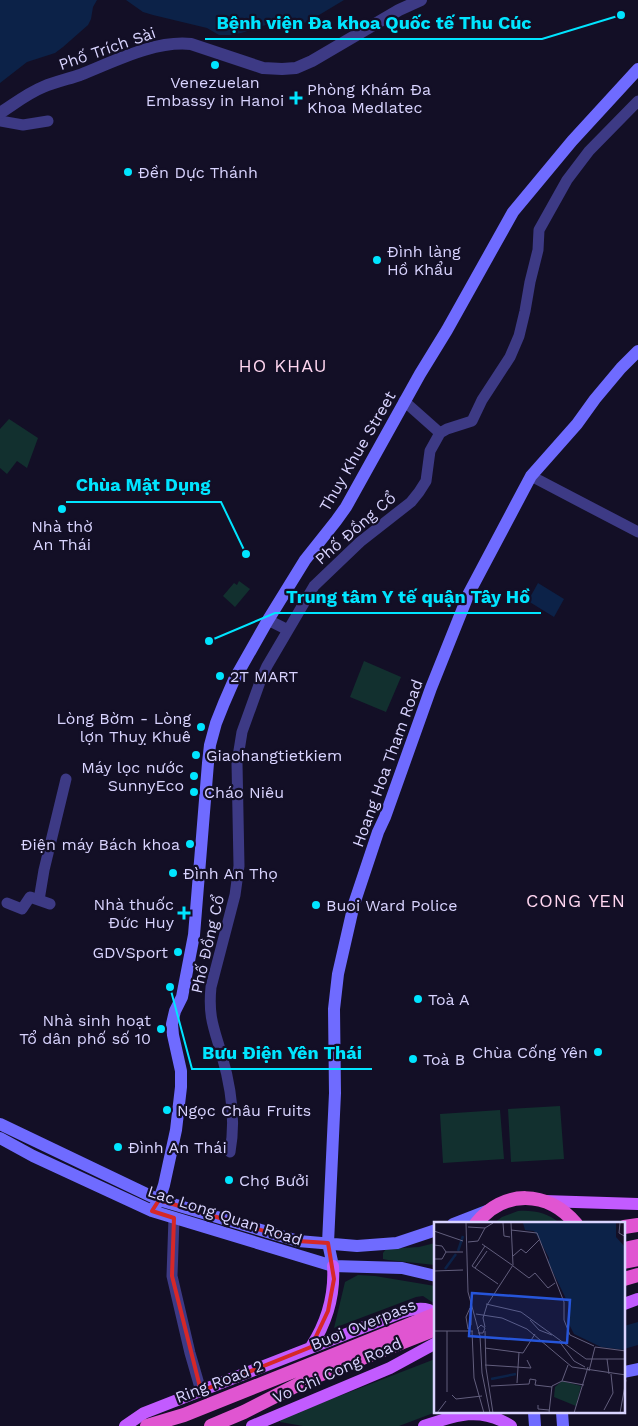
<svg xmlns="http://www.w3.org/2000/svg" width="638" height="1426" viewBox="0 0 638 1426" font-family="'Work Sans',sans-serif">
<rect width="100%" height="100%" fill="#130f26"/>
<path fill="#12302f" d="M9,419L38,438L27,468L17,461L7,474L0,468V429Z
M239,581L250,589L235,607L223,596L234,583L237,585Z
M364,661L401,677L386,712L350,697Z
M560,1106L564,1159L511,1162L508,1109Z
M500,1110L504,1159L443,1163L440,1114Z
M518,1211C535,1210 547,1213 560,1223H494L502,1217Z
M435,1243V1265L388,1260L383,1259V1253L386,1249L419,1247Z
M358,1275L375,1276L435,1286V1304L423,1296L416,1297L334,1328L345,1282Z
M435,1359L436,1412L399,1426H303L280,1422V1419Z"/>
<path fill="#0c2248" d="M0,0H97L93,7L91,19L88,25L63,47L55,53L27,62L0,83Z
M126,0H344L309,21L299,25L269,24L241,33L230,35H219L207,28L153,15L143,12Z
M538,583L564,599L554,617L528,601Z
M638,1322V1345L624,1349V1326Z"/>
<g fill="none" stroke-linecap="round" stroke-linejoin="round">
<path stroke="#3d3a85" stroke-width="11" d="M0,121L23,125L48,121
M404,401L440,433
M531,476L638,532
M268,620L288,630
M39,900L44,870L66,779
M7,903L22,909L30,897L50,904
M230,1152C236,1120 231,1087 222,1056C214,1028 208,1017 211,987L235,895L239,866L237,763L242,732L260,682L267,666L314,586L360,542L411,502L419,492L426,481L430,451L440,433L447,429L472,421L482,400L510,357L519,336L525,311L530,282L538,250L539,230L567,180L589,151L638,101
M174,1218L172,1276L190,1353L201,1391"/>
<path stroke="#3d3a85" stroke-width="12" d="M0,113C14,104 28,93 43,87C55,82 68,79 80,75C113,62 155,40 191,44L263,68L282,69L296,68L312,61L399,10L421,0"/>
<path stroke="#6f6bff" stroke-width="12" d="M0,1124L159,1200L298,1241L357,1246L397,1243L436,1230
M0,1138L33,1156L152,1211L333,1266L402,1268L436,1276
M152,1211L159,1200L164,1185L176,1130L181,1087V1071L173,1035L172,1024L175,1011L182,997L194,935L208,763L210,745L216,723L224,703L234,680L268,620L305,560L336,521L346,507L420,374L447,330L513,212L572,141L638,69
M453,1224L489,1210
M333,1266L328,1243L335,1093L334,1009L338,974L354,904L378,832L385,817L431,688L469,593L531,476L577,424L595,399L621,368L638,351
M624,1372L638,1369
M534,1412L535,1426
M562,1412L563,1426"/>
<path stroke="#c25bff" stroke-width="12" d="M544,1201L638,1204
M624,1304L638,1299
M311,1347C327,1322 335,1296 333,1266
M125,1426L144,1413L400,1313C410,1310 419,1307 429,1310L436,1321
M252,1426L390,1368L436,1343
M424,1426C455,1415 481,1406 511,1426"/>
<path stroke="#e055d1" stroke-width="14" d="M476,1224C503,1189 548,1190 576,1224
M624,1227L638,1225
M624,1249L638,1246
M624,1262L638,1259
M624,1279L638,1275
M147,1426L184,1415L436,1314
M211,1426L244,1412L309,1379L436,1329"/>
</g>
<path fill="none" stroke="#d62828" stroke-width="4" stroke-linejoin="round" d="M159,1200L298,1241L328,1243L334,1279L328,1311L311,1347L201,1391L172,1276L174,1218L152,1211Z"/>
<g fill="#00e5ff" stroke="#130f26" stroke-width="2">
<circle cx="215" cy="65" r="5"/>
<path d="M293.5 90.5h5v5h5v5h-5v5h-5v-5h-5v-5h5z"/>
<circle cx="128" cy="172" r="5"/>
<circle cx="377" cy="260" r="5"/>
<circle cx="62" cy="509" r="5"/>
<circle cx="220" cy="676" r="5"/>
<circle cx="201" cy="727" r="5"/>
<circle cx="196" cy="755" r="5"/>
<circle cx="194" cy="776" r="5"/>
<circle cx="194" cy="792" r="5"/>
<circle cx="190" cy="844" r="5"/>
<circle cx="173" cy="873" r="5"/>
<circle cx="316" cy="905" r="5"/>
<path d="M181.5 905.5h5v5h5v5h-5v5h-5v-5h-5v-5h5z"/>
<circle cx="178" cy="952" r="5"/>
<circle cx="418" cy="999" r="5"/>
<circle cx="161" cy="1029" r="5"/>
<circle cx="598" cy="1052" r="5"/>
<circle cx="413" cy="1059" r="5"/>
<circle cx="167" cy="1110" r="5"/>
<circle cx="118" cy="1147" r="5"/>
<circle cx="229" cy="1180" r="5"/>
</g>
<g text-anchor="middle" stroke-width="4.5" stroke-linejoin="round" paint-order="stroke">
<g font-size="16" fill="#d9d4ff" stroke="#130f26">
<text transform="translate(107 48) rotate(-19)" y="6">Phố Trích Sài</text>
<text transform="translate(357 451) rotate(-60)" y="6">Thuy Khue Street</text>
<text transform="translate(355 528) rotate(-41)" y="6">Phố Đồng Cổ</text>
<text transform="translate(387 763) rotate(-70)" y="6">Hoang Hoa Tham Road</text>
<text transform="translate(207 944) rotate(-77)" y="6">Phố Đồng Cổ</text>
<text transform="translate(225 1215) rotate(18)" y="6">Lac Long Quan Road</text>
<text transform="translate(363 1324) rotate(-22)" y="6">Buoi Overpass</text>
<text transform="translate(337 1370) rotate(-24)" y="6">Vo Chi Cong Road</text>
<text transform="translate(219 1381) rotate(-21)" y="6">Ring Road 2</text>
</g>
<g font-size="16" fill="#d9d4ff" stroke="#130f26" text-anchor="start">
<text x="215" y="88" text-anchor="middle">Venezuelan<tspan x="215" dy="18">Embassy in Hanoi</tspan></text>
<text x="307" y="95">Phòng Khám Đa<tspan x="307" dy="18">Khoa Medlatec</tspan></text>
<text x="138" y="178">Đền Dực Thánh</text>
<text x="387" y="257">Đình làng<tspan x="387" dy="18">Hồ Khẩu</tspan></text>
<text x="62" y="532" text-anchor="middle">Nhà thờ<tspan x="62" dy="18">An Thái</tspan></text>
<text x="230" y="682">2T MART</text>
<text x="191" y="724" text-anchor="end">Lòng Bờm - Lòng<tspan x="191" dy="18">lợn Thuỵ Khuê</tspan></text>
<text x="206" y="761">Giaohangtietkiem</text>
<text x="184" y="773" text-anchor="end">Máy lọc nước<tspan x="184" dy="18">SunnyEco</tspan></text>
<text x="204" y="798">Cháo Niêu</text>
<text x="180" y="850" text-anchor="end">Điện máy Bách khoa</text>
<text x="183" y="879">Đình An Thọ</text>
<text x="174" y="910" text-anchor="end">Nhà thuốc<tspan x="174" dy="18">Đức Huy</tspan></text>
<text x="326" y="911">Buoi Ward Police</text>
<text x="168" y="958" text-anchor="end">GDVSport</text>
<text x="428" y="1005">Toà A</text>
<text x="151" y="1026" text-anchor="end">Nhà sinh hoạt<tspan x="151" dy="18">Tổ dân phố số 10</tspan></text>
<text x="588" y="1058" text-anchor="end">Chùa Cống Yên</text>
<text x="423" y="1065">Toà B</text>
<text x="177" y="1116">Ngọc Châu Fruits</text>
<text x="128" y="1153">Đình An Thái</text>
<text x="239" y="1186">Chợ Bưởi</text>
</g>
<g font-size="18" letter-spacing="1" fill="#ffd6f0" stroke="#130f26">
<text x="283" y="372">HO KHAU</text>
<text x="576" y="907">CONG YEN</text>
</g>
</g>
<g transform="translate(434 1222)">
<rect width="191" height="191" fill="#130f26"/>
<path d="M128,159L147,164L142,184L120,175L121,165Z" fill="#12302f"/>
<path d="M89,1H182V15L191,25V128L167,125L140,112L133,98L136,85L114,40L115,36L105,17L100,9L91,8Z" fill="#0c2248"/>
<path fill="none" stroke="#0c2248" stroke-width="2.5" d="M24,29L29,14M11,47L22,32M57,157L82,152"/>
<path fill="none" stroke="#625e7d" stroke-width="1" d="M32,1L34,70L46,114L48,151L56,191M69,1L70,14L76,15M186,1L185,11L192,15M34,5L51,6M77,8L103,11L130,80V98L136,113L160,124M0,9L29,19M34,20L44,19L51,6L59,1M48,22L78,43M0,23L8,24L12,30L8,37H0M12,30H29M79,34L87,27L92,31L105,18M38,44L64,62M38,44L51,24M79,44L95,56L101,51L114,66L121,61M41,46L53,29M0,49L29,48M52,82L87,90L152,137H192M42,92L68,96L93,107L138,145L192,153M96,98L105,108L118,113M51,105L49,96L53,83L79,43L77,1M34,107L32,95L36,86M34,107L37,103V88M43,107L47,103L51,106L49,111H44M0,109H39M38,109L40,156L50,191M51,109L52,146L59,191M125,119L140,139L151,145M161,125L192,129M51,126L89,131L101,112M173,137L175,152M51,143L97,146L93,138M155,149L161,125M128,159L150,163M83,161L85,130M57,164L95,162L96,157L102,158L101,163L118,165M13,170V109M18,173L22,177L48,174M104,183V187L115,188M170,188L179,171L177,152M3,191L12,179M115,191L118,164L128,159L134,143M140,191L154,145M186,191L192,158"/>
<path fill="#2655da" fill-opacity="0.15" stroke="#2655da" stroke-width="2.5" d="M38,71L136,78L133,121L35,114Z"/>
<rect width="191" height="191" fill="none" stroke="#d9d4ff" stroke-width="2.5"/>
</g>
<path fill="none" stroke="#00e5ff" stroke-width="2" d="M621 15L542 39H205M246 554L221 502H66M209 641L275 613H541M170 987L192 1069H372"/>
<g fill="#00e5ff" stroke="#130f26" stroke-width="2">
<circle cx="621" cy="15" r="5"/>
<circle cx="246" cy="554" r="5"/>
<circle cx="209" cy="641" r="5"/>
<circle cx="170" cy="987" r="5"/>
</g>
<g font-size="18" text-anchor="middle" font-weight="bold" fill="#00e5ff" stroke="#130f26" stroke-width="4.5" stroke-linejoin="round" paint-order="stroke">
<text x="374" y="29">Bệnh viện Đa khoa Quốc tế Thu Cúc</text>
<text x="143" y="491">Chùa Mật Dụng</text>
<text x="408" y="603">Trung tâm Y tế quận Tây Hồ</text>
<text x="282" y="1059">Bưu Điện Yên Thái</text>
</g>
</svg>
